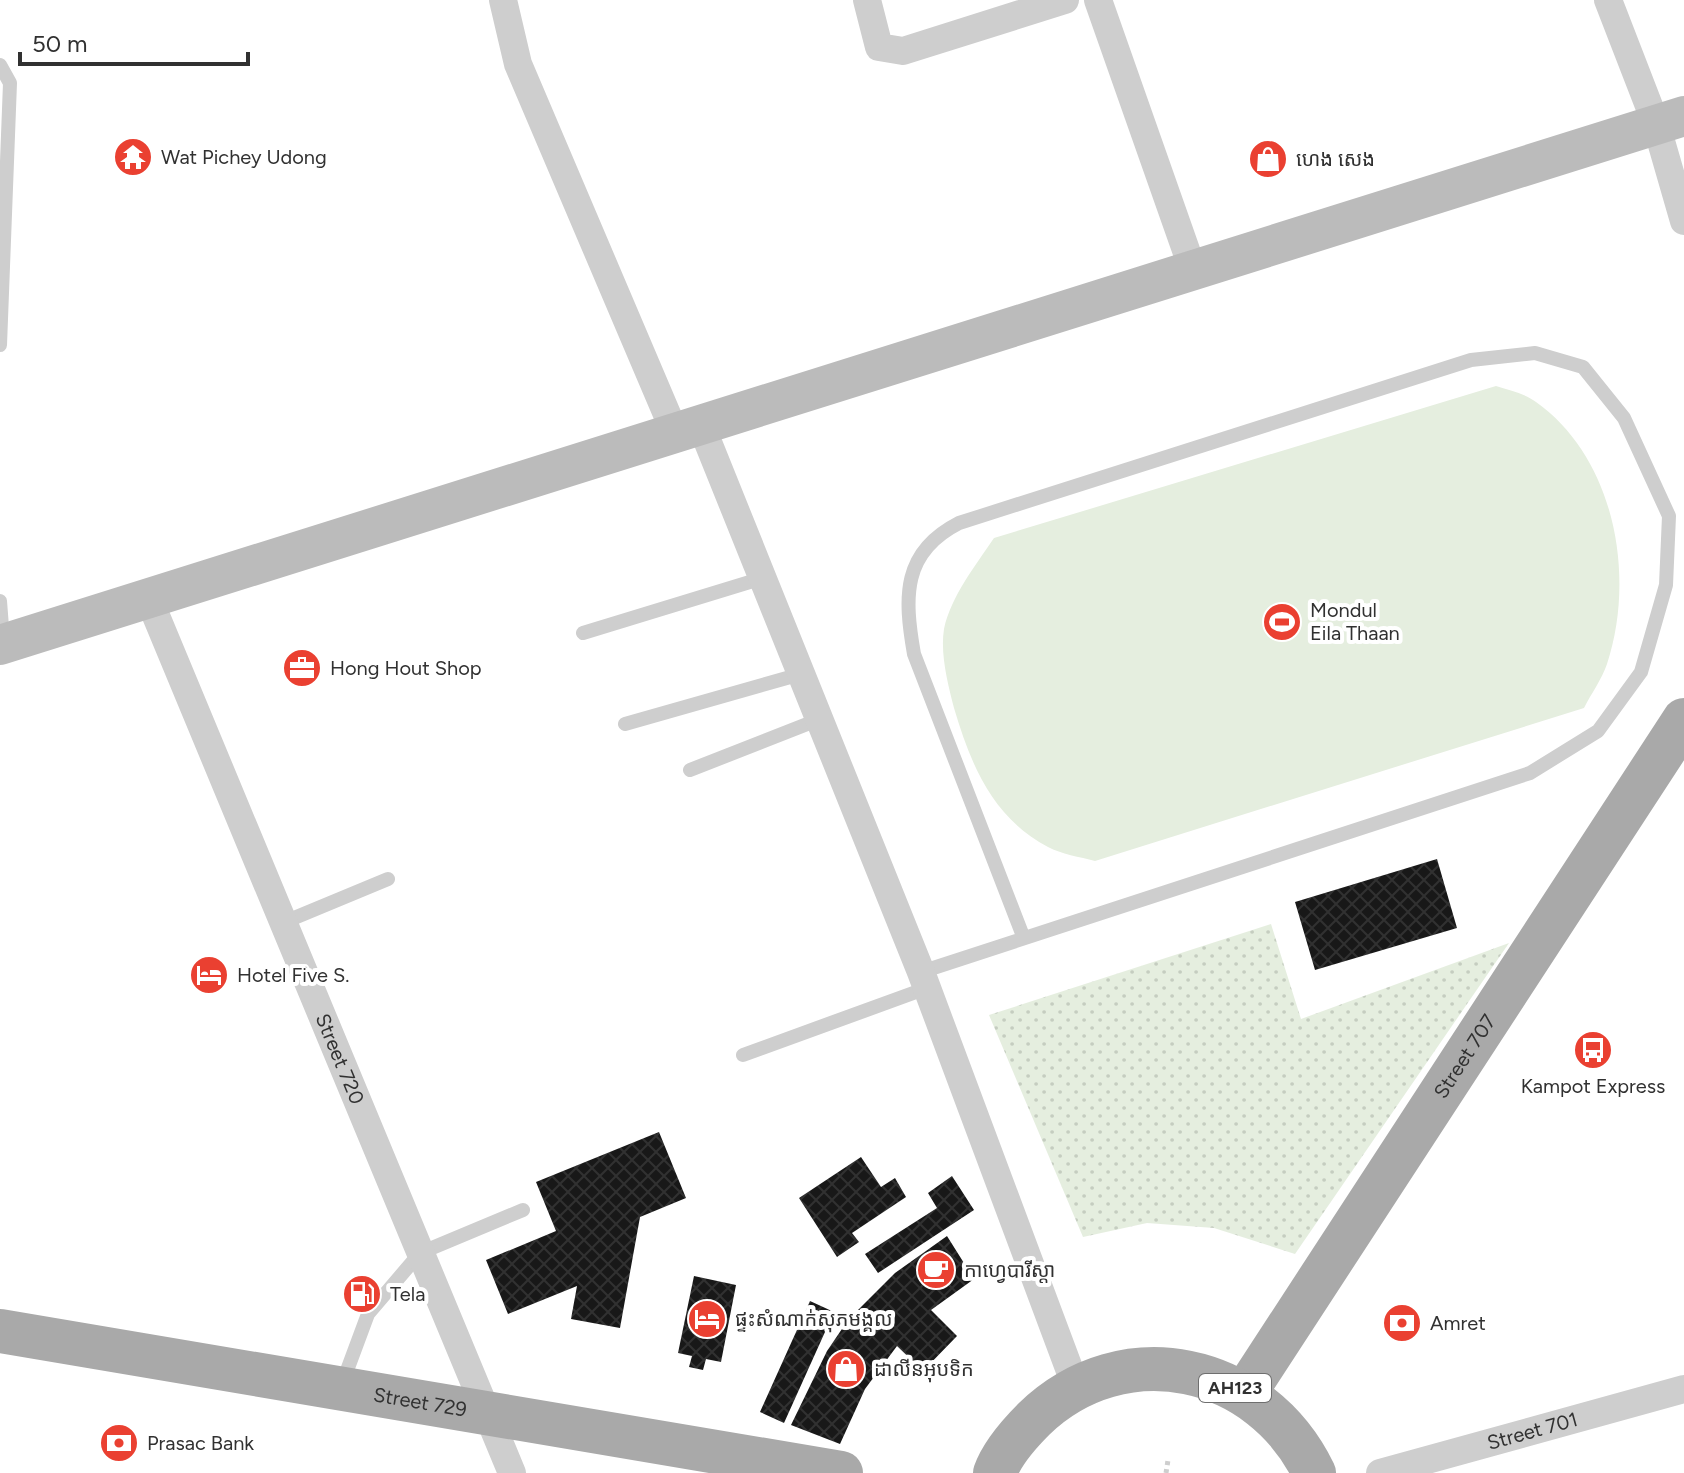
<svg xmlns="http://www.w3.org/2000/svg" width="1684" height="1473" viewBox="0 0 1684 1473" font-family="Figtree,'Noto Sans Khmer',sans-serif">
<defs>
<pattern id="grass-dots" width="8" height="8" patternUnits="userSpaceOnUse" patternTransform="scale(2)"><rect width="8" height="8" fill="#e5eedf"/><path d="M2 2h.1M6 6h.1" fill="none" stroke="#c5cdc0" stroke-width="1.8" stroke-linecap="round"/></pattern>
<pattern id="building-cross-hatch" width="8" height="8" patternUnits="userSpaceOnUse" patternTransform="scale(2)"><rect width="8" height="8" fill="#181818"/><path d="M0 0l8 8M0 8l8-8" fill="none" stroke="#313131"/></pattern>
</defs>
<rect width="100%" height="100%" fill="#fff"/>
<path fill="url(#grass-dots)" d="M1271,924L1301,1019L1509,943L1295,1254L1214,1228L1147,1223L1083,1237L989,1015Z"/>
<path fill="#e5eedf" d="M1496,386C1509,390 1526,394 1536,402C1615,458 1636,576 1607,664C1602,679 1591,694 1584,708L1095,861C1080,857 1061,854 1048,847C992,817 971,765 954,708C948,685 940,654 944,629C951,596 976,565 994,538Z"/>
<path fill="url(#building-cross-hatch)" d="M1437,859L1457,928L1315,970L1295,902Z
M659,1132L686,1198L640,1217L620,1328L571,1319L577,1286L508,1314L486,1260L556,1231L536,1182Z
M861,1157L881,1187L895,1178L906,1197L852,1233L859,1242L837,1257L799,1198Z
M952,1176L974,1210L878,1273L865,1254L937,1208L928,1193Z
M947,1236L974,1279L931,1310L957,1336L923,1371L897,1346L865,1389L840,1444L791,1425L827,1351L848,1320L895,1273Z
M694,1276L736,1285L721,1362L706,1359L703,1370L689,1367L692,1356L678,1353Z
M810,1301L834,1312L784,1423L760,1412Z"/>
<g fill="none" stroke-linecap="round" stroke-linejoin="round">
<path stroke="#cecece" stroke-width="5" stroke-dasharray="4 4" stroke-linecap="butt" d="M1166,1473L1168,1460"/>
<path stroke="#cecece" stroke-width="14" d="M0,65L10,83L0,345
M0,601L3,640
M583,633L763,578
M625,724L801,674
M690,770L820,719
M282,923L388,879
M921,972L1530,773L1598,731L1641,672L1666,585L1669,516L1624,418L1583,367L1535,353L1471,360L959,523C902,552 904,597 914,654L1023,936
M743,1055L927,988
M342,1384L368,1314L420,1253L523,1210"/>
<g stroke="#cecece" stroke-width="28">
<path d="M503,0L518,64L675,433"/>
<path d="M867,0L879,47L903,51L1065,0"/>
<path d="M1098,0L1193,270"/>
<path d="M1608,0L1656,124L1684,221"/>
<path d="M701,425L921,972L1076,1387"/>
<path id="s1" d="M149,599L512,1473"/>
<path id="s2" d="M1380,1473L1684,1389"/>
</g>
<path stroke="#bbb" stroke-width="40" d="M0,645L1684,116"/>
<g stroke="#a9a9a9" stroke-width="44">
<path id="s3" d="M0,1331L841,1473"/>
<path id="s4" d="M1245,1393L1684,720"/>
<path d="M995,1473C1002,1453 1019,1434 1034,1419C1123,1333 1261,1363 1314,1473"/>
</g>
</g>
<defs>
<symbol id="temple-disc" viewBox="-11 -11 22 22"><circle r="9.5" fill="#ea4031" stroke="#fff"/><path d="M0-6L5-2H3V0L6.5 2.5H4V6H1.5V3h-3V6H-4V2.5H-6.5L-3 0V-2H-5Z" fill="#fff"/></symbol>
<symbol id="shop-disc" viewBox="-11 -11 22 22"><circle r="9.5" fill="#ea4031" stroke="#fff"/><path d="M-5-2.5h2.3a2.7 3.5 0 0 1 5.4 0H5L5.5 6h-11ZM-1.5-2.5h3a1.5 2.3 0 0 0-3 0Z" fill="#fff"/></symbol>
<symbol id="stadium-disc" viewBox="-11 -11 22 22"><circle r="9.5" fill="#ea4031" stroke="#fff"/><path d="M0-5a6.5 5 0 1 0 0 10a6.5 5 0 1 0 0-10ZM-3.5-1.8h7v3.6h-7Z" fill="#fff"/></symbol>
<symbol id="office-disc" viewBox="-11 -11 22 22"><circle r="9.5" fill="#ea4031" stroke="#fff"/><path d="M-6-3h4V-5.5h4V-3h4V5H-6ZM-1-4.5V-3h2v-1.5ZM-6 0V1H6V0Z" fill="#fff"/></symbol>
<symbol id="hotel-disc" viewBox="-11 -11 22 22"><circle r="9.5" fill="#ea4031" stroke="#fff"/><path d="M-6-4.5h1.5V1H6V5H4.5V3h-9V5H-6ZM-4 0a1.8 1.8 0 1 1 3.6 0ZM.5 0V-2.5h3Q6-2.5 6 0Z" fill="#fff"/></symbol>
<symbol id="bus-disc" viewBox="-11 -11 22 22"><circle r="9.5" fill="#ea4031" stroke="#fff"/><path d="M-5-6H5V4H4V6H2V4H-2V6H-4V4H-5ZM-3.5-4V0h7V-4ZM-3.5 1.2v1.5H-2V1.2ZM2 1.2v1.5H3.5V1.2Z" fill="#fff"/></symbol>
<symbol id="cafe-disc" viewBox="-11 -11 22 22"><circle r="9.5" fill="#ea4031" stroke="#fff"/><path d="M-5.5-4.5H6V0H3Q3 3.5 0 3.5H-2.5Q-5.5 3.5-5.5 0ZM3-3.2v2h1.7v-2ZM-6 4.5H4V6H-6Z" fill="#fff"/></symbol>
<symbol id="fuel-disc" viewBox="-11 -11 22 22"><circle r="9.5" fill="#ea4031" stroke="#fff"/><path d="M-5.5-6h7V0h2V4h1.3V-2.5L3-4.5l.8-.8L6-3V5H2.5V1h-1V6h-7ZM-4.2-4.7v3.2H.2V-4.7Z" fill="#fff"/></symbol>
<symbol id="bank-disc" viewBox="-11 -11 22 22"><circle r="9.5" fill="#ea4031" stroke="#fff"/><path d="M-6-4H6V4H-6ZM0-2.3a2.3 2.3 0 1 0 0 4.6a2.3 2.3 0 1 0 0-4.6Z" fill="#fff"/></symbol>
</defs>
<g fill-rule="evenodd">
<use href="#temple-disc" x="111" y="135" width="44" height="44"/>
<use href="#shop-disc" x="1246" y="137" width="44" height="44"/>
<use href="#stadium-disc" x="1260" y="600" width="44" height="44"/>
<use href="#office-disc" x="280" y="646" width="44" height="44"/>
<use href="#hotel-disc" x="187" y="953" width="44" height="44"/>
<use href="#bus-disc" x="1571" y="1028" width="44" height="44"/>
<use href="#cafe-disc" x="914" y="1248" width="44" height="44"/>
<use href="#fuel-disc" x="340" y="1272" width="44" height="44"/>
<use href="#hotel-disc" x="685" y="1297" width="44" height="44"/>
<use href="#bank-disc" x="1380" y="1301" width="44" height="44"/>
<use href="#shop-disc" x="824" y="1347" width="44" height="44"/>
<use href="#bank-disc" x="97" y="1421" width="44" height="44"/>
</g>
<g text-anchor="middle" stroke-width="8" stroke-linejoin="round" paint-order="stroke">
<rect fill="#fff" stroke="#6f6f6f" stroke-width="2" x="1199" y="1374" width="72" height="28" rx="6"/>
<g font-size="18" font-weight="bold" fill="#313131">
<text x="1235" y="1394">AH123</text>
</g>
<g font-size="20" fill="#313131" stroke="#fff" text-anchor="start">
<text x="161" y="164">Wat Pichey Udong</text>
<text x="1296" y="166">ហេង សេង</text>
<text x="1310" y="617">Mondul<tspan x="1310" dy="23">Eila Thaan</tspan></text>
<text x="330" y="675">Hong Hout Shop</text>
<text x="237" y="982">Hotel Five S.</text>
<text x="1593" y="1093" text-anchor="middle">Kampot Express</text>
<text x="964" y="1277">កាហ្វេបារីស្តា</text>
<text x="390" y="1301">Tela</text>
<text x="735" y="1326">ផ្ទះសំណាក់សុភមង្គល</text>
<text x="1430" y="1330">Amret</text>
<text x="874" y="1376">ដាលីនអុបទិក</text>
<text x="147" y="1450">Prasac Bank</text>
</g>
<g font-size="20" fill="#313131" stroke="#fff">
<text dy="7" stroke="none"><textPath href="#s4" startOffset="402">Street 707</textPath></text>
<text dy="7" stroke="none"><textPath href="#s1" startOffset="498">Street 720</textPath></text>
<text dy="7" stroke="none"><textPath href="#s3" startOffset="426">Street 729</textPath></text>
<text dy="7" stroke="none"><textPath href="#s2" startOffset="158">Street 701</textPath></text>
</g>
</g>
<path d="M20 52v12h228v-12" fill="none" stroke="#313131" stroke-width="4"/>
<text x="32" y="52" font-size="24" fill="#313131" stroke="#ffffff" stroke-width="6" paint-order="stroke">50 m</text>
</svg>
